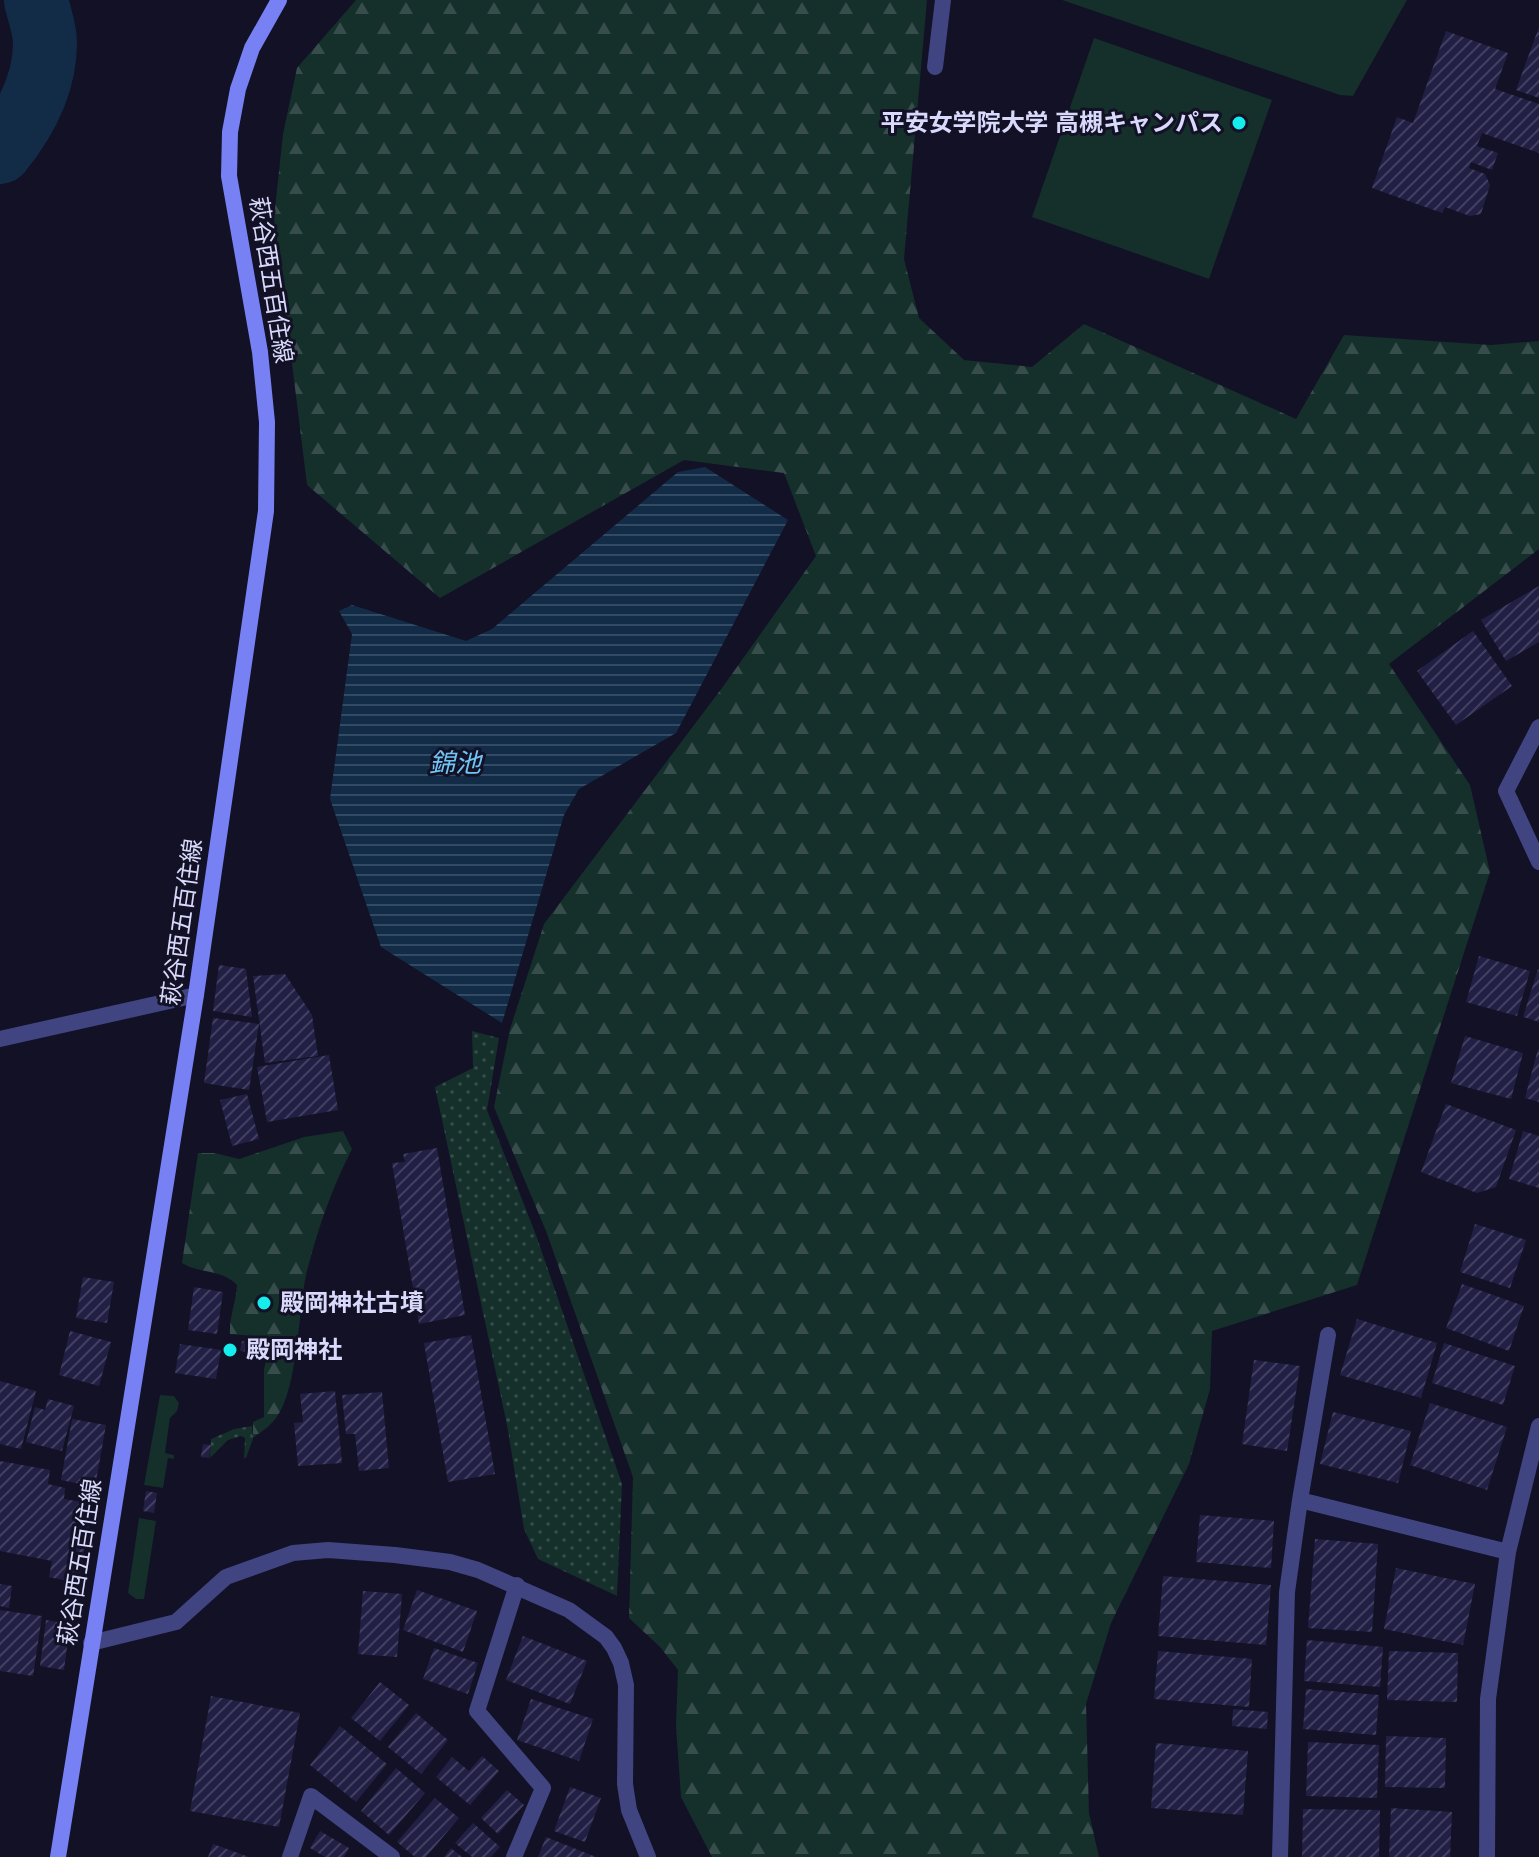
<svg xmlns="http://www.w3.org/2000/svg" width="1539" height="1857" viewBox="0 0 1539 1857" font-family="'Open Sans','Noto Sans JP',sans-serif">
<defs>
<pattern id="grass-dots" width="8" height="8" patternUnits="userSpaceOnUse" patternTransform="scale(2)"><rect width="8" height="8" fill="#152f2b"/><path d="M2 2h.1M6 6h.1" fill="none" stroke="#364d4b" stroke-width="1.8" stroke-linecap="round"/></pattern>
<pattern id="forest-firs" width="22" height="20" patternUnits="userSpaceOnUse" patternTransform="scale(2)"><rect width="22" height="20" fill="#152f2b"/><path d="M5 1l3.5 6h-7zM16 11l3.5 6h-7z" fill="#364d4b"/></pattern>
<pattern id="water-rules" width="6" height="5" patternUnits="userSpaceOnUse" patternTransform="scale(2)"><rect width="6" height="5" fill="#122c48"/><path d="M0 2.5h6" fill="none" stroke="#344a63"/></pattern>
<pattern id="building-hatch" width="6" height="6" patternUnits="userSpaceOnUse" patternTransform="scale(2)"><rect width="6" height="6" fill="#221f45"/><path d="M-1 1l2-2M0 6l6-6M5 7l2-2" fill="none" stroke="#423f61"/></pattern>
</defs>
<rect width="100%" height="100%" fill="#121125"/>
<path fill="url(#grass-dots)" d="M472,1031L499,1038L487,1110L536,1235L622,1484L617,1596L538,1559L524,1529L507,1425L435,1087L473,1068Z
M252,1426L253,1439L246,1458H244L245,1438L241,1436L228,1440L210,1458L211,1439L234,1429Z"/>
<path fill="url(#forest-firs)" d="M356,0H927L904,259L919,318L964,360L1032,367L1084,324L1296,419L1344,335L1491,345L1539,341V549L1389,664L1470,785L1490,872L1357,1285L1212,1331L1210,1389L1189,1464L1111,1623L1086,1704L1089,1813L1099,1857H712L681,1797L676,1725L678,1670L660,1647L629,1618L633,1477L546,1231L494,1107L510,1029L544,924L722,688L816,556L784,473L684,460L440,598L307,485L274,218L283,134L297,68Z
M343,1131L352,1149C331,1190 317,1231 306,1275C298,1313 298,1389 276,1418C270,1426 260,1433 253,1438V1422L264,1417V1369L270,1345L264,1337L230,1334C229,1317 236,1302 237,1285C222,1269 200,1274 182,1263L198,1153H215L239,1159L304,1137Z"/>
<path fill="#152f2b" d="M1062,0H1407L1353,96L1340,95Z
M1094,38L1272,100L1209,279L1032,217Z
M160,1395L174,1396L179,1403L177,1411L170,1418L165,1453L174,1455V1459L168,1458L163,1488L144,1485Z
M139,1518L156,1521L144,1599H136L128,1593Z"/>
<path fill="url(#water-rules)" d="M705,467L788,520L676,733L579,789L564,815L502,1023L381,947L330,799L352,634L339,611L352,605L466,641L492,629L678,472Z"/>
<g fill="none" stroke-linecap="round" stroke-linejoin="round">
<path stroke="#122c48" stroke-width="64" d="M0,152C25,121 45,84 45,43C45,29 39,14 36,0"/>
</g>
<path fill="url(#building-hatch)" d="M1539,27V98L1516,90Z
M1446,31L1508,53L1495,89L1539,104V153L1482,133L1477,146L1498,153L1492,170L1471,162L1469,168L1485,174L1490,185L1481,214L1470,216L1445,207L1442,213L1372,188L1397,117L1413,123Z
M1539,586V642L1506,661L1481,620Z
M1473,631L1512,686L1456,725L1417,671Z
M1479,956L1530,971L1517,1016L1466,1002Z
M219,965L246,969L252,1017L213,1011Z
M1538,969L1539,970V1022L1523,1017Z
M285,974L312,1015L318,1056L265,1063L253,976Z
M213,1018L259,1024L249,1090L204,1083Z
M1465,1036L1523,1053L1511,1099L1451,1083Z
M1538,1049H1539V1102L1525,1098Z
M329,1055L338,1110L267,1122L257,1067Z
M247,1094L259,1139L232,1146L220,1100Z
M1446,1104L1516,1130L1496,1187L1477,1193L1421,1172Z
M1523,1131L1539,1136V1188L1509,1179Z
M437,1148L465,1315L419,1324L392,1163L405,1162L403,1154Z
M1475,1224L1526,1240L1510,1288L1460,1272Z
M83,1277L114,1282L107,1323L76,1318Z
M1462,1284L1524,1306L1509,1351L1446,1328Z
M194,1287L223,1292L217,1334L188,1330Z
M1357,1319L1437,1343L1421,1398L1340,1375Z
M70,1331L111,1342L99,1386L59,1375Z
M471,1335L495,1474L448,1482L424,1343Z
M242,1341L257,1343L255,1353L240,1351Z
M1444,1343L1515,1366L1503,1405L1432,1383Z
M180,1344L221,1350L216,1379L175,1373Z
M1254,1360L1300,1366L1287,1451L1242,1444Z
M0,1381L36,1391L21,1449L0,1444Z
M335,1391L342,1463L298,1466L294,1423L303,1422L300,1394Z
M382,1392L389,1468L359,1471L355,1434H346L342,1395Z
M48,1399L74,1406L62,1451L26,1442L35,1407L45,1410Z
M1430,1403L1507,1427L1487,1490L1410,1465Z
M1333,1412L1411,1431L1398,1483L1320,1464Z
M72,1419L106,1425L95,1487L61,1480Z
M203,1444L211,1445L209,1458L201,1457Z
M0,1461L50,1470L48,1484L65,1488L64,1499L93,1504L78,1583L49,1577L52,1561L0,1551Z
M146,1491L157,1493L154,1513L143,1511Z
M1200,1515L1274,1521L1271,1568L1196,1562Z
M1315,1539L1378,1544L1372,1632L1308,1628Z
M1396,1568L1475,1584L1463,1645L1384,1629Z
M1163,1576L1271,1585L1266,1645L1158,1636Z
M0,1584L12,1586L9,1608L0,1606Z
M417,1590L477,1611L463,1652L403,1630Z
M363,1591L402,1594L397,1657L358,1654Z
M0,1610L42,1616L33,1676L0,1671Z
M46,1620L70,1624L64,1670L40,1666Z
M523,1636L587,1661L570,1704L506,1680Z
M1307,1640L1383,1647L1380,1687L1304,1681Z
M434,1648L478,1663L468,1694L423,1679Z
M1158,1651L1252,1659L1249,1707L1154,1699Z
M1389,1651L1458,1653L1457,1702L1387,1700Z
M380,1682L409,1705L380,1741L351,1718Z
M1306,1689L1379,1695L1376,1735L1303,1729Z
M211,1696L300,1713L279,1827L190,1811Z
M531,1699L593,1719L579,1761L517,1740Z
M1233,1709L1268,1712L1267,1729L1232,1726Z
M416,1713L448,1740L421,1774L388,1747Z
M340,1726L387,1764L356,1802L310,1765Z
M1386,1736L1446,1738L1445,1788L1385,1787Z
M1308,1742L1379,1745L1377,1798L1306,1796Z
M1156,1743L1248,1751L1243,1815L1151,1808Z
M482,1756L499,1771L470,1805L436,1777L452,1757L469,1771Z
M396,1768L425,1793L389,1835L361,1811Z
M570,1787L601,1798L585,1842L554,1831Z
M507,1790L524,1805L498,1834L481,1818Z
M435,1798L459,1818L426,1857H415L397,1842Z
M1391,1808L1452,1812L1450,1857H1389Z
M1303,1809L1380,1810L1379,1857H1302Z
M473,1823L500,1847L491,1857H472L455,1843Z
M320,1831L349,1848L344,1857H325L310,1848Z
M546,1837L596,1857H538Z
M213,1844L249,1857H208Z
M451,1848L462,1857H444Z"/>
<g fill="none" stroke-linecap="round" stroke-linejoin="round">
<path stroke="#404481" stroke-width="16" d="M935,67L943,0
M1539,727L1506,791L1539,862
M1328,1335L1300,1500L1508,1552
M290,1857L311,1796L392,1857
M514,1857L543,1788L477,1711L517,1585
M1280,1857L1287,1592L1300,1500"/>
<path stroke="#404481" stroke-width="16" d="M0,1039L196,995
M91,1643L176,1622L226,1577L293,1553L328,1550L395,1555L450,1562L478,1570L569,1610L606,1637L614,1648L621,1663L626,1685L625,1784L629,1810L648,1857
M1487,1857L1488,1699L1508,1552L1539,1426"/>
<path stroke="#7781f4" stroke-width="16" d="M58,1857L196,995L266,511L267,422L260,352L229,176L230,132L238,89L252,48L279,0"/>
</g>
<g fill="#14edeb" stroke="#121125" stroke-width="3">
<circle cx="1239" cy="123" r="8"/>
<circle cx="264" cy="1303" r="8"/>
<circle cx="230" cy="1350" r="8"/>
</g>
<g text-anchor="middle" stroke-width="6" stroke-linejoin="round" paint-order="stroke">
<g font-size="24" font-weight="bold" fill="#d9d9fc" stroke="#121125" text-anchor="start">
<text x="1223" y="131" text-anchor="end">平安女学院大学 高槻キャンパス</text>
<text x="280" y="1311">殿岡神社古墳</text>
<text x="246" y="1358">殿岡神社</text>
</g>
<g font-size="24" fill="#d9d9fc" stroke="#121125">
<text transform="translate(271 280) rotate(81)" y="8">萩谷西五百住線</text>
<text transform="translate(182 922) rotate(-82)" y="8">萩谷西五百住線</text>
<text transform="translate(80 1562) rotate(-81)" y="8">萩谷西五百住線</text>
</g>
<g font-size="26" font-style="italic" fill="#6fc5f4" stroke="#121125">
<text x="455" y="772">錦池</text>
</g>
</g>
</svg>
